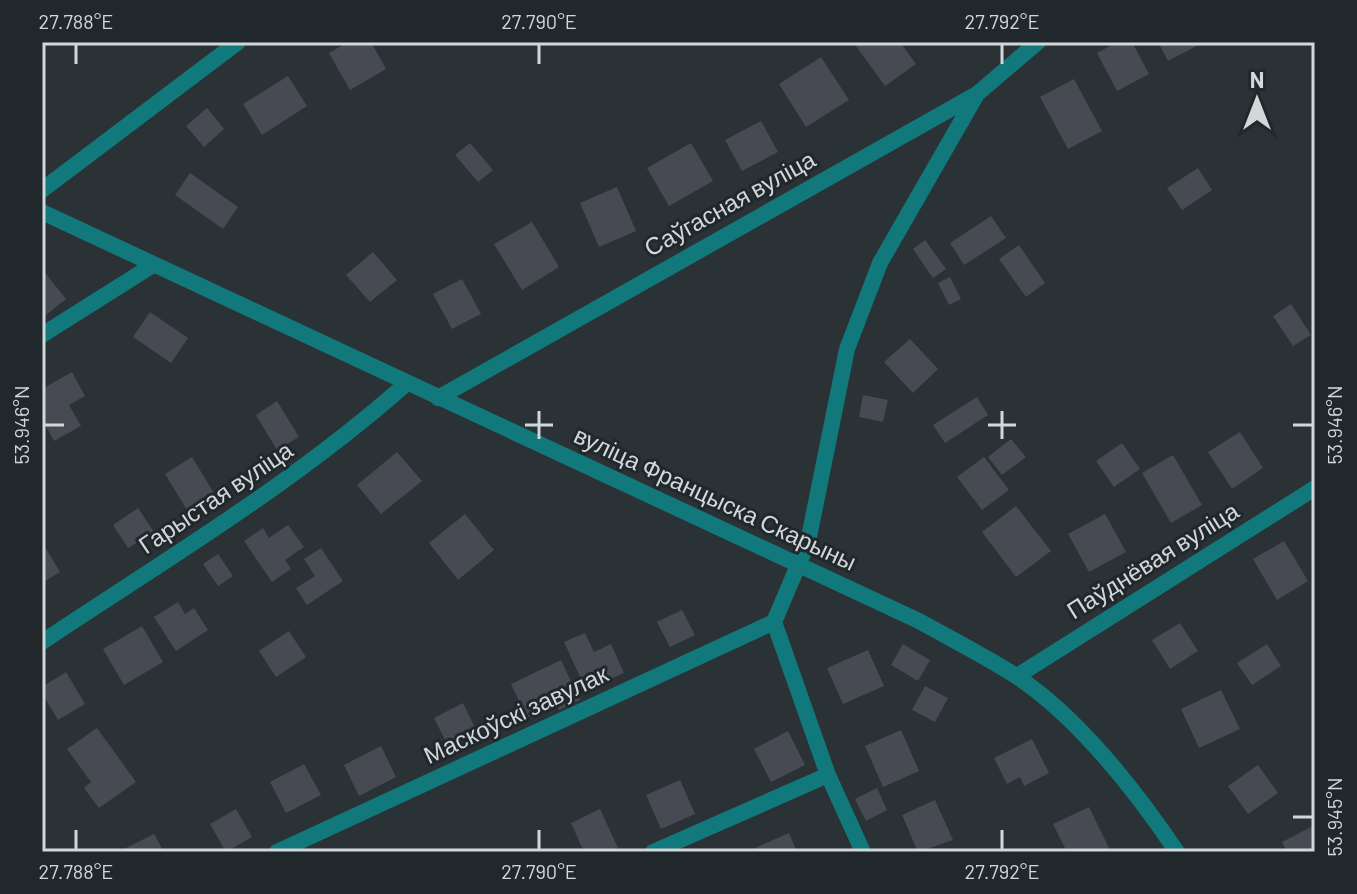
<svg xmlns="http://www.w3.org/2000/svg" width="1357" height="894" viewBox="0 0 1357 894" font-family="Barlow,sans-serif">
<rect width="100%" height="100%" fill="#2a3236"/>
<path fill="#474a52" d="M348,42H371L386,69L350,90L329,53Z
M853,42H900L916,64L885,86Z
M1117,42H1132L1149,74L1117,91L1097,53Z
M1158,42H1204L1168,61Z
M821,57L849,100L806,127L779,84Z
M288,76L307,106L262,135L243,104Z
M1074,79L1102,131L1068,149L1040,97Z
M207,108L224,129L204,147L186,126Z
M761,121L778,152L742,171L725,140Z
M470,143L493,170L478,182L455,155Z
M691,143L713,181L669,206L647,168Z
M1198,168L1212,190L1182,210L1167,188Z
M190,173L238,207L223,229L175,195Z
M617,187L636,231L599,247L580,203Z
M991,216L1006,238L964,265L950,243Z
M532,222L559,267L522,290L494,244Z
M925,240L946,269L933,278L913,249Z
M1019,245L1045,283L1026,297L999,259Z
M373,252L397,280L370,302L346,275Z
M42,269L66,299L42,318Z
M950,277L961,299L949,305L938,283Z
M462,279L481,314L452,329L433,294Z
M1291,304L1311,335L1293,346L1273,316Z
M150,312L188,338L171,363L133,337Z
M910,339L938,369L913,393L884,362Z
M72,372L85,396L69,405L81,426L54,441L42,419V389Z
M863,395L888,400L883,422L859,417Z
M977,397L988,415L945,443L933,425Z
M277,401L299,437L277,450L256,415Z
M1240,432L1263,468L1232,489L1208,452Z
M1011,439L1026,457L1002,475L988,457Z
M1122,443L1140,469L1114,487L1096,461Z
M397,452L422,481L381,514L357,485Z
M1173,455L1202,505L1171,523L1142,473Z
M192,457L214,493L187,510L165,474Z
M984,457L1009,490L982,510L957,477Z
M1016,506L1051,551L1016,577L982,532Z
M138,508L154,532L128,548L113,525Z
M465,514L494,550L458,580L429,543Z
M1105,514L1126,552L1089,572L1068,534Z
M288,525L304,547L285,560L291,569L272,582L244,541L263,528L269,538Z
M1284,541L1308,581L1277,600L1253,559Z
M42,542L60,572L42,583Z
M321,548L343,581L307,605L296,588L315,576L304,559Z
M218,554L233,576L218,586L203,564Z
M178,602L185,614L194,608L208,630L176,651L154,617Z
M682,610L695,635L670,647L657,622Z
M1180,623L1198,651L1170,669L1152,640Z
M142,626L163,662L124,685L103,649Z
M289,631L306,657L276,677L259,651Z
M585,633L594,652L611,644L624,673L586,690L564,642Z
M903,644L930,660L918,681L891,665Z
M1267,644L1281,666L1252,685L1237,663Z
M868,650L884,686L843,704L827,668Z
M561,660L580,700L559,710L556,704L527,718L511,684Z
M66,672L85,704L58,720L42,693V687Z
M925,686L948,698L935,722L912,710Z
M1221,690L1240,729L1199,748L1181,709Z
M463,703L481,740L452,754L434,718Z
M97,728L136,782L99,808L84,788L91,782L67,749Z
M901,730L919,771L883,787L865,746Z
M788,731L805,765L771,782L754,749Z
M1032,739L1049,773L1024,786L1020,777L1007,784L994,758Z
M381,746L396,777L359,796L344,765Z
M304,764L321,795L286,813L270,782Z
M1258,765L1278,793L1248,814L1228,786Z
M680,780L695,814L661,829L646,795Z
M877,788L887,810L866,821L855,799Z
M935,800L953,840L918,852L902,815Z
M1089,807L1111,852H1067L1053,824Z
M236,809L252,837L226,852L210,824Z
M600,809L618,848L610,852H584L571,823Z
M1315,825V852H1287L1282,842Z
M789,833L797,852H746Z
M154,834L164,852H118Z"/>
<g fill="none" stroke-linecap="round" stroke-linejoin="round">
<path stroke="#11787c" stroke-width="16" d="M42,190L238,42
M42,212L919,621C951,639 985,656 1016,676C1077,716 1136,791 1177,852
M42,335L153,265
M438,398L977,94L1038,42
M42,642C168,558 293,484 407,383
M1017,676L1315,488
M277,852L774,622
M653,852L828,775
M863,852L828,775L774,622L808,542L847,349L880,263L977,94"/>
</g>
<path fill="none" stroke="#d2d7da" stroke-width="3" d="M76,44V64M539,44V64M1002,44V64M539,411V439M1002,411V439M44,425H64M525,425H553M988,425H1016M1293,425H1313M1293,817H1313M76,830V850M539,830V850M1002,830V850"/>
<g text-anchor="middle" stroke-width="6" stroke-linejoin="round" paint-order="stroke">
<g font-size="24" fill="#d2d7da" stroke="#21282c">
<text transform="translate(730 204) rotate(-29)" y="8">Саўгасная вуліца</text>
<text transform="translate(216 498) rotate(-34)" y="8">Гарыстая вуліца</text>
<text transform="translate(715 499) rotate(25)" y="8">вуліца Францыска Скарыны</text>
<text transform="translate(1153 561) rotate(-32)" y="8">Паўднёвая вуліца</text>
<text transform="translate(516 715) rotate(-25)" y="8">Маскоўскі завулак</text>
</g>
</g>
<rect width="1357" height="894" fill="none" stroke="#21282c" stroke-width="88"/>
<g transform="translate(1257 100)" stroke="#21282c" stroke-width="6" paint-order="stroke">
<path d="M0-6L14 30L0 20L-14 30Z" fill="#d2d7da"/>
<text y="-12" font-size="22" font-weight="bold" text-anchor="middle" fill="#d2d7da">N</text>
</g>
<rect x="44" y="44" width="1269" height="806" fill="none" stroke="#d2d7da" stroke-width="3"/>
<g font-size="20" text-anchor="middle" fill="#d2d7da">
<text x="76" y="29">27.788°E</text>
<text x="539" y="29">27.790°E</text>
<text x="1002" y="29">27.792°E</text>
<text transform="translate(22 425) rotate(-90)" y="7">53.946°N</text>
<text transform="translate(1335 425) rotate(-90)" y="7">53.946°N</text>
<text transform="translate(1335 817) rotate(-90)" y="7">53.945°N</text>
<text x="76" y="879">27.788°E</text>
<text x="539" y="879">27.790°E</text>
<text x="1002" y="879">27.792°E</text>
</g>
</svg>
